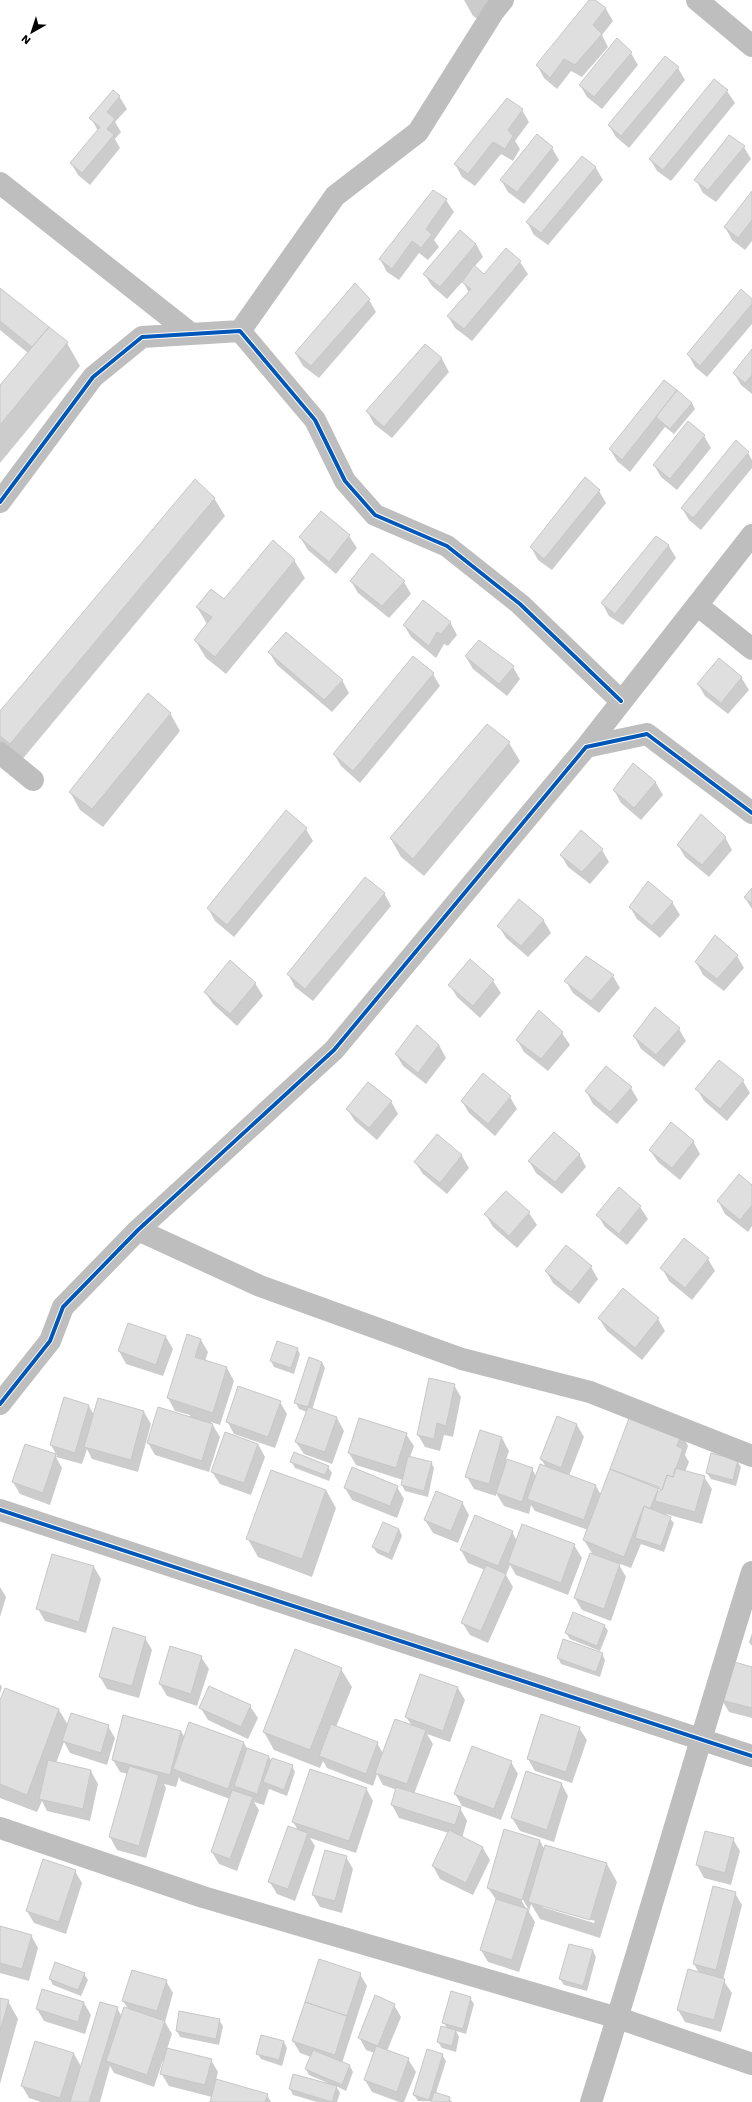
<svg xmlns="http://www.w3.org/2000/svg" width="752" height="2102" viewBox="0 0 752 2102" font-family="'Work Sans',sans-serif">
<rect width="100%" height="100%" fill="#fff"/>
<path fill="#0003" fill-rule="evenodd" d="M464,0H505L485,24L473,16Z
M591,0L606,9L613,21L602,35L608,47L582,77L571,71L557,89L544,78L537,65Z
M631,53L638,65L602,109L587,97L580,85Z
M678,68L685,80L629,148L616,137L609,125Z
M714,80L727,91L735,103L671,181L657,171L650,159Z
M119,96L127,109L115,122L121,132L115,139L120,148L90,185L78,175L71,163L98,131L91,118Z
M522,110L529,122L515,141L520,149L513,161L501,154L475,186L462,177L455,164Z
M537,135L552,148L559,160L524,204L508,192L501,180Z
M744,147L751,159L716,202L703,193L696,180Z
M582,157L596,168L603,180L548,245L534,235L527,222Z
M433,192L446,200L454,212L434,240L439,247L428,260L419,253L399,280L387,272L380,259Z
M752,193V241L745,250L732,240L725,227Z
M476,244L483,257L474,267L484,275L506,250L520,262L528,274L472,341L455,328L448,316L469,293L463,281L447,299L432,286L424,274Z
M0,289L67,343L80,366L0,463V387L28,353L0,330Z
M369,300L376,312L319,378L303,366L296,354Z
M752,301V324L707,377L695,367L688,354Z
M426,345L442,359L449,372L392,438L374,424L367,411Z
M752,350V394L741,385L734,373Z
M676,391L692,403L695,409L674,434L665,427L630,472L617,461L610,449Z
M704,436L711,448L677,490L661,477L654,465Z
M748,453L752,460V468L701,530L689,520L682,508Z
M599,491L606,503L552,570L538,560L531,547Z
M214,498L225,516L20,762L0,744V712Z
M321,512L349,536L357,548L336,574L308,550L300,537Z
M656,537L669,546L676,558L623,625L609,616L602,603Z
M294,560L305,578L226,674L206,658L195,640L207,624L197,607L225,600Z
M351,581L404,582L411,594L389,618L358,593Z
M450,622L457,635L448,646L444,644L436,658L411,637L404,625Z
M269,652L342,680L349,693L332,712L277,665Z
M466,657L513,667L520,679L507,696L473,669Z
M413,658L433,674L440,686L360,783L341,766L334,754Z
M741,677L749,690L728,714L705,696L698,684Z
M170,713L180,731L103,827L80,810L70,792Z
M509,743L520,761L424,876L401,857L391,839Z
M633,765L656,783L663,795L641,820L621,803L614,790Z
M306,829L313,841L234,937L215,921L208,908Z
M725,837L732,850L709,877L685,857L678,845Z
M602,850L609,862L590,884L568,867L561,855Z
M752,890V909L745,898Z
M384,893L391,906L313,1001L295,987L288,974Z
M519,901L544,921L551,933L528,957L506,938L499,926Z
M672,902L680,915L660,938L637,919L630,907Z
M737,956L744,968L724,991L703,975L696,962Z
M613,976L620,988L599,1013L573,993L566,981Z
M493,981L501,993L480,1018L457,997L450,985Z
M255,983L263,996L237,1026L213,1004L205,992Z
M539,1012L562,1033L570,1045L548,1071L524,1052L517,1040Z
M679,1029L686,1041L664,1067L641,1049L634,1036Z
M439,1045L446,1058L426,1084L403,1066L396,1054Z
M743,1081L750,1093L727,1121L704,1101L697,1089Z
M631,1088L638,1100L617,1124L593,1104L586,1091Z
M510,1097L517,1109L495,1136L469,1113L462,1101Z
M391,1101L398,1114L377,1140L355,1121L347,1109Z
M437,1136L462,1156L469,1168L447,1194L423,1174L415,1162Z
M693,1141L700,1154L680,1180L658,1162L650,1150Z
M579,1154L586,1167L562,1194L536,1173L529,1161Z
M752,1186V1226L748,1232L725,1214L718,1201Z
M619,1189L640,1207L648,1219L627,1245L605,1227L598,1215Z
M529,1213L537,1225L517,1248L493,1227L486,1215Z
M566,1246L591,1267L598,1279L579,1304L553,1283L546,1271Z
M708,1259L715,1271L692,1300L669,1281L662,1268Z
M599,1318L658,1319L665,1331L642,1360L607,1331Z
M166,1337L173,1349L163,1376L126,1364L119,1351Z
M201,1340L208,1352L205,1361L227,1368L234,1381L220,1425L211,1422L220,1437L209,1472L155,1455L148,1443L189,1417L190,1415L175,1411L168,1398Z
M277,1342L297,1348L300,1354L294,1374L274,1367L271,1361Z
M322,1362L325,1368L312,1410L337,1418L344,1431L332,1464L304,1454L296,1442L307,1412L299,1409L296,1403Z
M454,1385L461,1397L453,1437L444,1435L440,1451L425,1447L418,1435Z
M280,1402L287,1414L275,1448L234,1434L227,1421Z
M89,1406L94,1415L144,1412L151,1424L138,1472L92,1459L87,1449L82,1464L56,1457L62,1468L50,1505L20,1494L13,1482L25,1445L57,1456L51,1445Z
M577,1425L584,1437L569,1476L596,1486L601,1495L681,1433L688,1446L685,1455L689,1462L685,1472L704,1477L712,1489L702,1524L666,1514L674,1523L664,1552L641,1544L631,1568L618,1563L626,1577L611,1621L582,1610L575,1598L593,1555L584,1540L588,1530L535,1511L531,1505L529,1514L504,1506L496,1493V1496L474,1489L467,1477L502,1438L509,1451L506,1460L532,1469L536,1476L546,1467L541,1459ZM659,1486L664,1490L655,1494Z
M406,1434L414,1446L410,1457L431,1462L434,1468L428,1497L405,1491L402,1485L403,1480L356,1465L349,1453Z
M258,1444L265,1457L251,1495L220,1484L212,1472Z
M291,1461L328,1467L332,1473L329,1481L295,1468Z
M737,1461L741,1467L736,1486L711,1479L707,1473Z
M397,1487L404,1499L397,1518L352,1500L345,1488Z
M326,1490L336,1508L312,1577L258,1557L248,1539Z
M462,1502L469,1515L458,1543L433,1533L425,1520Z
M399,1529L402,1536L392,1560L377,1553L373,1547Z
M512,1532L517,1541L574,1545L582,1558L568,1595L516,1575L510,1565L506,1575L513,1587L488,1643L470,1635L462,1622L485,1570L468,1563L461,1550Z
M94,1567L101,1579L86,1633L45,1621L38,1609Z
M0,1587L6,1597L0,1617Z
M604,1625L608,1631L600,1651L570,1639L566,1633Z
M752,1633V1646L749,1642Z
M145,1638L152,1650L139,1698L107,1689L100,1677Z
M602,1654L605,1660L600,1677L561,1664L558,1658Z
M201,1657L209,1669L197,1706L167,1696L160,1684Z
M752,1668V1718L729,1712L722,1700Z
M341,1669L352,1687L336,1727L377,1743L383,1753L412,1726L406,1717L458,1688L465,1700L450,1742L427,1734L433,1744L414,1794L460,1808L467,1821L462,1838L483,1848L490,1860L473,1895L440,1879L433,1866L449,1833L399,1818L392,1805L397,1790L383,1785L377,1774L373,1786L327,1768L323,1761L320,1768L274,1750L264,1732Z
M0,1684L2,1687L0,1694Z
M0,1703L59,1710L68,1725L108,1726L115,1738L107,1765L70,1753L64,1742L56,1763L91,1771L98,1784L90,1821L47,1811L42,1801L37,1812L0,1798Z
M250,1706L258,1718L248,1739L208,1720L200,1707Z
M190,1724L244,1743L248,1750L269,1757L272,1762L292,1766L295,1772L287,1796L269,1789L264,1805L254,1802L259,1810L237,1871L219,1864L212,1852L230,1799L181,1781L179,1777L176,1787L164,1784L166,1788L146,1858L117,1850L110,1837L128,1774L120,1772L113,1760L181,1731L185,1738Z
M579,1728L587,1740L572,1783L535,1771L528,1759Z
M511,1762L518,1774L501,1820L462,1806L455,1794Z
M561,1783L568,1796L554,1842L520,1831L512,1818Z
M366,1788L373,1801L356,1853L310,1838L315,1846L295,1901L277,1894L269,1881L298,1830L293,1822Z
M505,1830L540,1841L545,1850L546,1846L607,1864L617,1882L600,1938L540,1919L531,1904L529,1912L535,1922L519,1972L488,1962L481,1950L497,1901L488,1888ZM520,1895L529,1910H527L519,1896ZM542,1905L595,1921L594,1923L542,1907Z
M706,1832L733,1839L740,1851L731,1885L704,1878L697,1865Z
M346,1857L353,1869L342,1913L320,1907L313,1895Z
M75,1871L82,1883L66,1934L34,1923L27,1911Z
M735,1893L742,1905L723,1980L732,1993L721,2032L685,2022L678,2010L699,1973L694,1964Z
M0,1927L31,1935L38,1948L29,1981L0,1973Z
M570,1945L593,1951L596,1957L587,1991L564,1985L560,1979Z
M84,1974L88,1980L81,1996L53,1985L50,1979Z
M360,1974L367,1986L342,2063L350,2066L353,2072L346,2091L336,2086L340,2093L337,2102H317L293,2095L290,2089L328,2083L309,2075L306,2069L311,2057L300,2053L293,2041Z
M166,1981L173,1993L165,2022L172,2034L167,2049L211,2060L218,2072L216,2080L267,2095L271,2102H211L212,2097L169,2086L161,2073L165,2061L163,2060L154,2087L114,2073L110,2066L100,2102H41L29,2098L22,2086L36,2042L74,2054L82,2068L117,2008L122,2017L129,2010L123,2001Z
M470,1998L474,2004L466,2034L456,2031L459,2037L456,2052L442,2048L438,2042L447,2028L444,2023Z
M0,1999L8,2001L18,2019L0,2084Z
M84,2003L91,2015L85,2034L44,2021L37,2009Z
M394,2005L401,2017L387,2051L408,2059L416,2072L404,2102H399L372,2092L365,2080L375,2053L366,2050L359,2037Z
M219,2020L223,2026L219,2045L180,2037L177,2031Z
M262,2036L284,2042L287,2048L282,2066L261,2059L257,2053Z
M442,2055L446,2061L436,2093L449,2098L452,2102L418,2101L414,2095Z"/>
<path fill="#dfdfdf" stroke="#c7c7c7" d="M589,0H595L606,8L593,25L602,34L575,65L564,59L550,78L536,65Z
M617,38L632,52L594,97L579,85Z
M665,56L679,67L621,136L608,125Z
M714,79L728,90L663,170L649,159Z
M113,90L120,96L107,112L115,119L107,129L114,135L82,173L70,163L100,127L89,118Z
M507,98L523,109L508,130L513,136L505,149L493,142L468,174L454,164Z
M537,134L553,147L517,192L500,180Z
M729,135L745,146L708,190L694,180Z
M582,156L596,167L541,233L526,222Z
M433,190L447,199L426,229L432,234L421,248L412,241L392,269L379,259Z
M752,191V220L738,238L724,227Z
M460,230L476,244L440,287L423,274Z
M506,248L521,261L464,329L447,316L471,289L462,282L474,265L484,274Z
M355,283L370,299L311,366L295,353Z
M0,288L49,327L32,347L0,321Z
M741,289L752,299V304L700,366L687,354Z
M49,327L68,342L0,425V385Z
M425,344L442,358L384,427L366,411Z
M752,349V375L745,383L733,373Z
M664,380L677,390L622,460L609,449Z
M677,390L692,403L670,429L656,417Z
M688,421L705,435L670,479L653,465Z
M736,440L749,452L693,518L681,508Z
M585,477L600,490L544,559L530,547Z
M195,479L215,498L10,744L0,736V711Z
M321,511L350,535L329,562L299,537Z
M656,536L669,545L615,614L601,603Z
M273,540L295,560L215,657L194,640L212,617L196,607L211,589L224,599Z
M372,553L405,581L382,606L350,581Z
M423,600L451,622L441,634L437,632L429,646L403,625Z
M286,632L343,680L324,700L268,652Z
M479,640L514,666L499,684L465,656Z
M413,656L434,673L353,771L333,754Z
M719,658L742,677L721,703L697,684Z
M148,693L171,713L92,809L69,792Z
M487,724L510,742L413,859L390,838Z
M633,763L656,782L634,808L613,790Z
M286,810L307,828L227,925L207,908Z
M701,814L726,837L702,865L677,845Z
M581,830L603,849L582,872L560,855Z
M365,877L385,893L305,989L287,974Z
M648,881L673,902L652,926L629,907Z
M752,888V904L744,897Z
M519,899L544,920L521,946L497,926Z
M715,935L738,955L717,979L695,962Z
M586,956L614,975L591,1001L564,981Z
M470,959L494,980L473,1006L448,985Z
M230,960L256,983L230,1014L204,992Z
M655,1007L680,1028L656,1055L633,1036Z
M539,1010L563,1032L541,1059L516,1040Z
M417,1025L439,1045L418,1073L395,1054Z
M719,1060L744,1080L720,1109L695,1089Z
M606,1066L632,1087L610,1112L585,1091Z
M483,1073L511,1096L488,1124L461,1101Z
M368,1082L392,1101L369,1128L346,1109Z
M671,1122L694,1141L672,1168L649,1150Z
M554,1132L580,1154L555,1182L528,1161Z
M437,1134L462,1155L440,1183L414,1162Z
M739,1174L752,1185V1205L740,1220L717,1201Z
M619,1187L641,1206L619,1234L596,1215Z
M506,1191L530,1212L509,1236L484,1214Z
M684,1238L709,1258L685,1288L660,1268Z
M566,1245L592,1266L571,1292L545,1271Z
M623,1288L659,1318L635,1348L598,1318Z
M128,1323L166,1336L156,1365L118,1351Z
M187,1334L201,1339L195,1357L227,1367L213,1413L167,1398Z
M277,1341L298,1348L291,1368L270,1361Z
M309,1357L322,1362L308,1407L294,1403Z
M429,1378L455,1384L446,1426L437,1423L434,1439L417,1435Z
M238,1386L281,1401L268,1437L226,1422Z
M64,1397L89,1405L75,1453L50,1445Z
M98,1398L144,1411L131,1460L84,1447Z
M158,1407L213,1424L202,1461L147,1443Z
M308,1407L337,1417L325,1452L295,1442Z
M631,1413L682,1432L677,1446L683,1449L673,1477L667,1475L662,1490L610,1469Z
M557,1416L577,1424L561,1468L540,1459Z
M359,1418L407,1433L396,1468L348,1453Z
M480,1430L502,1437L489,1484L465,1477Z
M225,1432L258,1444L244,1483L211,1472Z
M25,1444L56,1454L43,1493L12,1482Z
M294,1452L329,1466L325,1475L290,1462Z
M711,1453L738,1460L733,1480L706,1473Z
M408,1456L432,1462L424,1491L401,1485Z
M507,1459L533,1468L522,1502L496,1493Z
M540,1464L596,1485L584,1520L527,1499Z
M352,1467L398,1486L390,1506L344,1488Z
M675,1468L705,1476L695,1512L655,1501L657,1492L662,1490L667,1475L673,1477Z
M610,1469L659,1487L650,1509L644,1506L624,1557L583,1540Z
M271,1470L326,1490L302,1559L246,1539Z
M436,1491L463,1502L451,1531L424,1520Z
M644,1506L671,1517L661,1546L635,1538Z
M475,1515L513,1531L498,1566L460,1550Z
M383,1522L399,1529L389,1554L372,1547Z
M522,1524L575,1544L561,1583L508,1563Z
M590,1553L620,1564L604,1609L574,1598Z
M52,1554L94,1566L79,1622L36,1609Z
M486,1565L506,1574L481,1631L461,1623Z
M573,1612L605,1625L597,1646L565,1633Z
M113,1627L146,1637L132,1686L99,1677Z
M563,1639L603,1653L596,1672L557,1658Z
M170,1646L202,1656L191,1694L159,1684Z
M295,1649L342,1668L310,1750L263,1732Z
M731,1661L752,1667V1708L721,1700Z
M420,1674L458,1687L443,1731L405,1717Z
M209,1686L251,1705L241,1727L199,1708Z
M5,1688L59,1709L27,1795L0,1784V1700Z
M71,1713L109,1725L101,1753L62,1741Z
M541,1714L580,1727L566,1772L527,1759Z
M123,1715L181,1731L170,1775L112,1760Z
M395,1719L426,1730L407,1784L375,1773Z
M189,1722L244,1742L228,1789L173,1769Z
M331,1724L378,1742L366,1774L319,1756Z
M472,1746L512,1761L494,1809L454,1794Z
M247,1748L269,1756L257,1794L234,1786Z
M272,1758L293,1765L284,1790L263,1782Z
M48,1760L91,1770L83,1809L39,1799Z
M129,1766L159,1775L139,1846L109,1837Z
M310,1769L367,1788L349,1841L292,1822Z
M526,1771L562,1783L547,1830L511,1818Z
M396,1787L461,1807L455,1825L391,1805Z
M232,1790L253,1797L230,1859L211,1852Z
M288,1826L308,1833L288,1889L268,1882Z
M504,1829L540,1840L522,1900L487,1888Z
M449,1830L483,1847L466,1883L432,1866Z
M705,1831L734,1838L725,1873L696,1865Z
M545,1845L607,1863L590,1920L528,1902Z
M325,1850L347,1856L335,1901L312,1895Z
M43,1859L76,1870L59,1922L26,1911Z
M713,1886L736,1892L716,1970L693,1964Z
M496,1899L528,1909L512,1960L480,1950Z
M0,1926L32,1935L22,1969L0,1963Z
M569,1944L593,1950L583,1986L559,1979Z
M319,1959L361,1973L347,2016L305,2002Z
M55,1962L85,1973L78,1990L49,1979Z
M688,1969L725,1979L714,2020L677,2010Z
M132,1970L167,1980L157,2011L122,2001Z
M42,1989L84,2002L78,2022L36,2009Z
M451,1991L471,1997L463,2029L442,2023Z
M375,1995L395,2004L378,2046L358,2038Z
M0,1998L9,2000L0,2031Z
M100,2002L118,2007L89,2102H70Z
M305,2002L347,2016L335,2055L292,2041Z
M124,2007L165,2021L147,2075L106,2061Z
M179,2011L220,2019L216,2039L176,2031Z
M441,2026L456,2030L452,2046L437,2042Z
M261,2035L284,2041L279,2060L256,2054Z
M35,2041L74,2053L60,2098L21,2086Z
M376,2046L409,2058L397,2092L364,2080Z
M167,2048L212,2059L205,2085L160,2074Z
M427,2049L443,2054L429,2100L413,2095Z
M313,2050L350,2065L342,2085L305,2069Z
M293,2074L337,2086L332,2102L289,2089Z
M216,2079L268,2094L265,2102H210Z
M434,2092L450,2097L449,2102H431Z"/>
<g fill="none" stroke-linecap="round" stroke-linejoin="round">
<path stroke="#bebebe" stroke-width="22" d="M697,0L752,46
M0,183L190,333
M240,331L335,196L418,132L494,11L503,0
M0,502L93,377L142,337L240,331L315,420L345,481L375,515L447,546L520,604L621,701
M697,605L752,649
M586,747L752,535
M0,753L33,780
M138,1230L260,1286L462,1359L590,1392L752,1456
M0,1404L50,1341L63,1307L138,1230L334,1050L586,747L647,734L752,813
M0,1510L752,1756
M0,1828L203,1897L618,2018L752,2064
M591,2102C647,1926 697,1748 752,1572"/>
<defs>
<path id="cycleway" d="M0,502L93,377L142,337L240,331L315,420L345,481L375,515L447,546L520,604L621,701
M0,1404L50,1341L63,1307L138,1230L334,1050L586,747L647,734L752,813
M0,1510L752,1756"/>
</defs>
<use href="#cycleway" stroke="#fff" stroke-width="6"/>
<use href="#cycleway" stroke="#0057b8" stroke-width="4"/>
</g>
<g transform="translate(32 32) rotate(219)" stroke="#ffffff" stroke-width="3" paint-order="stroke">
<path d="M0-3L7 15L0 10L-7 15Z" fill="#000000"/>
<text y="-6" font-size="11" font-weight="bold" text-anchor="middle" fill="#000000">N</text>
</g>
</svg>
